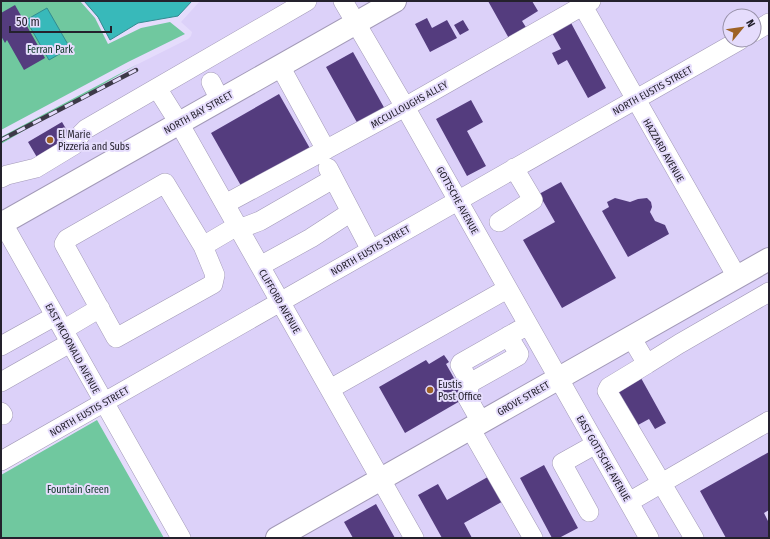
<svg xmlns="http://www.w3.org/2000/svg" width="770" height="539" viewBox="0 0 770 539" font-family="'Fira Sans Condensed',sans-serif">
<rect width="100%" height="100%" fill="#e5dcfc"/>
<path fill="#dcd1f9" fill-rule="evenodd" d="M200,1H381L1,216V144L138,64L188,39L191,36L192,32L181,22Z
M409,1H769V251L263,538H171L102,416L98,414L1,468V232ZM730,16H754V40H730Z
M769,267V538H291Z"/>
<path fill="#70c89f" d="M1,1H80L95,18L108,44L141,28L170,22L185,34L128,62L1,130Z
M138,64L119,75L1,144V137Z
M97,420L164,538H1V475Z"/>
<path fill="#38b9ba" stroke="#328b90" d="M84,1H192L178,16L138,23L110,40L98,17Z
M47,8L70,48L49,60L26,20Z"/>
<path fill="#543c7e" d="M488,1H532L538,11L522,21L529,32L511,42Z
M15,5L45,58L24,70L7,40L5,43L1,36V13Z
M427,18L432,28L447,20L457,38L430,52L415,24Z
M463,20L469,30L460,35L454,25Z
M570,21L606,88L588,98L567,60L558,65L552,53L561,49L551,31Z
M353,52L386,111L359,126L326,67Z
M279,94L312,152L244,191L211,133Z
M471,100L483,122L467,131L486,166L467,176L436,119Z
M62,122L72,139L38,159L28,142Z
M561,182L616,278L562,308L523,240L555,222L539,194Z
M615,198L630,202L638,199L647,198L651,202L652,207L650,212L655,221L665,225L669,234L628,257L602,211L609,207L607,202Z
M444,355L449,362L446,364L463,394L458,397L460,401L405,433L379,387L426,360L429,364Z
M641,378L666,423L655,429L649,419L638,425L618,391Z
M769,452V510L764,513L769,523V538H726L700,491Z
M544,465L578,528L559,538H552L520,478Z
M493,474L507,499L464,523L472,538H442L418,495L438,484L447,500Z
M376,504L395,538H353L344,522Z"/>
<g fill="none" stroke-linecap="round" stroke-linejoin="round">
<defs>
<path id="minor" d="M343,1L405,107L649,538
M580,1L737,277
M754,32L769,23
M280,66L326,150
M211,82L220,100
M157,88L179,123L414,538
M328,168L371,250
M1,178L7,175L36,168L74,145L81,134L86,129L307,1
M225,204L405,107L591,1
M1,220L181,538
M499,222L533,200L514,168
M239,229L260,221L333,179
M203,246L215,275L213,284L116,338L64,244L67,239L165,183L203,246L237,226
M260,266L311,238L351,212
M63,330L100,308
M631,337L647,364L609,387L607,391L694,538
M1,346L55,316
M647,364L679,344L769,292
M1,382L70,343
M470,383L518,356L519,354L508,336
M330,389L507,289
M1,412L3,415
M481,422L467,397L470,383L460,365L461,363L528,325
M470,428L533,538
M1,461L740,40
M629,502L769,421
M589,512L562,463L596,444"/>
<path id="major" d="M1,224L395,1
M277,538L769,259"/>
</defs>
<use href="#minor" stroke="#a299b7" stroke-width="20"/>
<use href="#major" stroke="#a299b7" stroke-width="24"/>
<use href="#minor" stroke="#fff" stroke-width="19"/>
<use href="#major" stroke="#fff" stroke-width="22"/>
<defs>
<path id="rail" d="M1,140L136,70"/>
</defs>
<use href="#rail" stroke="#3d3948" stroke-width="4.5"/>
<use href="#rail" stroke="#e5dcfc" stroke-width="3" stroke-dasharray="9" stroke-linecap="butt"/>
</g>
<g fill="#9e6225" stroke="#e5dcfc" stroke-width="1.5">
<circle cx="50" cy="140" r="4"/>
<circle cx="430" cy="390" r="4"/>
</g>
<g text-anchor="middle" stroke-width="4" stroke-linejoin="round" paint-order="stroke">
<g font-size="10" fill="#0a3423" stroke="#e5dcfc">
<text x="50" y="53">Ferran Park</text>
<text x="78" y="493">Fountain Green</text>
</g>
<g font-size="10" fill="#24212d" stroke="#e5dcfc">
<text transform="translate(652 90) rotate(-29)" y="4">NORTH EUSTIS STREET</text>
<text transform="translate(409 104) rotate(-29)" y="4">MCCULLOUGHS ALLEY</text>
<text transform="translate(198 112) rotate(-29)" y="4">NORTH BAY STREET</text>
<text transform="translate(664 150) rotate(60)" y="4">HAZZARD AVENUE</text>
<text transform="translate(458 200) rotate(61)" y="4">GOTTSCHE AVENUE</text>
<text transform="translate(370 250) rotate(-30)" y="4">NORTH EUSTIS STREET</text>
<text transform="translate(280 301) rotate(60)" y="4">CLIFFORD AVENUE</text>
<text transform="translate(73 348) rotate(61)" y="4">EAST MCDONALD AVENUE</text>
<text transform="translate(523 398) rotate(-30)" y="4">GROVE STREET</text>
<text transform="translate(89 411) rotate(-30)" y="4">NORTH EUSTIS STREET</text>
<text transform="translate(604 458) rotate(60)" y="4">EAST GOTTSCHE AVENUE</text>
</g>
<g font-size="10" fill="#24212d" stroke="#e5dcfc" text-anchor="start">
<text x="58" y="138">El Marie<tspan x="58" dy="12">Pizzeria and Subs</tspan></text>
<text x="438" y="388">Eustis<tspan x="438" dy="12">Post Office</tspan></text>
</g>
</g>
<rect width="770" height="539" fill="none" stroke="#24212d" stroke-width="4"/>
<g transform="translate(742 28) rotate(61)"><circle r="19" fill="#e5dcfc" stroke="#9891a9"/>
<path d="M0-3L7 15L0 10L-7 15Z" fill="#9e6225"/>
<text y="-6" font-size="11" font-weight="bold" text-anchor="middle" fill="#24212d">N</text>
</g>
<path d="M10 26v6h101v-6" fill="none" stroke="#24212d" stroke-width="2"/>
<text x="16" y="26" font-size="12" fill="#24212d" stroke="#e5dcfc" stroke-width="3" paint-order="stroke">50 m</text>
</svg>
